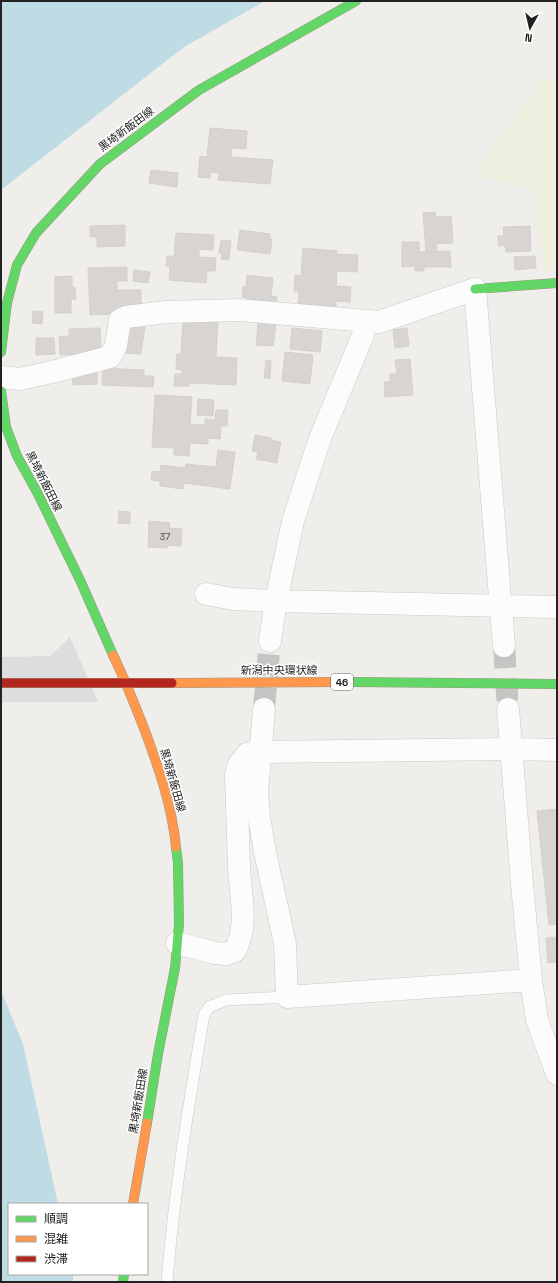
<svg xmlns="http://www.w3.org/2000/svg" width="558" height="1283" viewBox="0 0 558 1283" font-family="'Space Grotesk','Noto Sans JP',sans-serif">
<rect width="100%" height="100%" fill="#f0eeeb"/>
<path fill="#efefdf" d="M557,79V270L544,271L534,189L482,177V162L541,81Z"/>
<path fill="#bfdbe3" d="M1,1H265L184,47L1,190Z
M1,991L23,1044L58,1204H9V1274H73V1282H1Z"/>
<path fill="#dedddd" d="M70,637L98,702H1V657L50,656Z"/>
<path fill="#d7d4d2" stroke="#d3d0cc" d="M210,128L247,131L246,149L232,148L231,157L273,160L270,184L218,180L219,173L211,172L210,178L198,177L200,156L207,157Z
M151,170L178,173L177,187L149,183Z
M435,212L436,217L451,216L453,243L436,244L437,250L426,251L423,213Z
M125,225V246L97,247V237H90V226Z
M530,226L531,251L506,252L505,245L498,246V236H504L503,227Z
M240,230L270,234V239L272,240L270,254L237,250Z
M176,233L214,235L213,250L199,249V257L216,258L215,271H207L206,283L169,280L170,267L166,266L167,256H174Z
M221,240L231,241L229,260L221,259L222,253H219Z
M402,242H419V252L450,251L451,267H424V271H415V266L402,267Z
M303,248L337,251L336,254L358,255L357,272L337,271L336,286L351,287L350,302L336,301V307L321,306V312L305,311V304L298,303L299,291H294L295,275L301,276Z
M535,256L536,268L515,270L514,257Z
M127,267V281H117V290H141V310L116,314L90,315L88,268Z
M134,270L150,272L148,283L133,281Z
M247,275L273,278L271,296L277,297L276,308L246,305L247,298L242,297L243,287H246Z
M72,276V287H75L76,299H71V313H55V277Z
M33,311L43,312L42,324L32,323Z
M183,318L218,319L216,357L237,358L236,385L189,383V386H174L175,374H182V370L176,369L177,354H181Z
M258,323L276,325L273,346L256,345Z
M129,325L145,326L141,354L125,353Z
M100,328L101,353L60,355L59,337L69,336V329Z
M292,328L322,331L320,352L290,349Z
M407,328L409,346L395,348L393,330Z
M36,338H54L55,354L36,355Z
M285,352L313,355L310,384L282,381Z
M410,359L413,395L385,397L384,382H390V374H397L395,360Z
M266,360L271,361L270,378H264Z
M103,368L144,370V376H154L153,387L102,385Z
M97,373V384L73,385L72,374Z
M155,395L192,397L190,424L205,425V419L215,420L216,410H228L227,426H221L220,439L208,438V444L190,443L189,456L174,455V448L152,447Z
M198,399L214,400L213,416L197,415Z
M255,435L271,438V440L281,442L277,463L256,459L258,452L252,451Z
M218,450L235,452L230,489L184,483L183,489L160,486V481L151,480L152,471L160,472L161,465L185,468L186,464L216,467Z
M119,511L130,512V524L118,523Z
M149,521L170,523L169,528L182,529L181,546L168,545L167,548L148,547Z
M557,809V924L549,925L537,811Z
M557,937V962L548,963L546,938Z"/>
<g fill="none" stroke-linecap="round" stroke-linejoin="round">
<path stroke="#c7c5c3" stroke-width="22" stroke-dasharray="22 11" stroke-linecap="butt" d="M504,646L508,709
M264,709L270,641"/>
<defs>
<path id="lane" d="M167,1282C174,1192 189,1103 204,1015L209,1007L226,1000L287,997"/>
<path id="street" d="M1,377L20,379L52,372L110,357L116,346L120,320L126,317L166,312L239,310L379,322L475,289L504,646
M206,594L233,599L276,601L557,607
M270,641L276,601L293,521L319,441L363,335L366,322
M264,709L257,792L259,817L265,852L285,944L287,997L531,980
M508,709L522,884L531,980L537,1020L557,1074
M177,943L215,953L226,954L235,951C249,924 240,894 239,866C238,836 237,806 236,776L239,764L247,754L261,752L512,749L557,750"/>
<path id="fast" d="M475,289L557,283
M1,352L7,303L17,265L36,233L100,164L199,90L356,1
M1,391L6,427L17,456L37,492L80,580L113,655
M349,682L557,684
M147,1123L158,1054L175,968L179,924L178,863L176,847
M123,1282L124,1274"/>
<path id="slow" d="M113,655C125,680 135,705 145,731C159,769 172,806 176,847
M172,683L349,682
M133,1204L147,1123"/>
<path id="jam" d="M1,683H172"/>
</defs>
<use href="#lane" stroke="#c9c8c7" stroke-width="12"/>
<use href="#street" stroke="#c9c8c7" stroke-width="23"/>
<use href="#fast" stroke="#999a82" stroke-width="10"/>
<use href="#slow" stroke="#999a82" stroke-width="10"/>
<use href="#jam" stroke="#999a82" stroke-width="10"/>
<use href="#lane" stroke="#fdfcfc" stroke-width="11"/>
<use href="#street" stroke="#fdfcfc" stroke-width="22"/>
<use href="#fast" stroke="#63d668" stroke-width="9"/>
<use href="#slow" stroke="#ff974d" stroke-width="9"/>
<use href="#jam" stroke="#b3261e" stroke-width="9"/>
</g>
<g text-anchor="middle" stroke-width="3" stroke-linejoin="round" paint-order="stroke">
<g font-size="9" fill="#4f4e4e">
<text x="165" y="540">37</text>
</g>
<rect fill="#fff" stroke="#646464" stroke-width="1" x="331" y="674" width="22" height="16" rx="3"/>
<g font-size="10" font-weight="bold" fill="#222">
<text x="342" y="686">46</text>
</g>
<g font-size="11" fill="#222" stroke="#fff">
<text transform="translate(126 129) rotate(-37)" y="4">黒埼新飯田線</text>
<text transform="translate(44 481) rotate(63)" y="4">黒埼新飯田線</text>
<text x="279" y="674">新潟中央環状線</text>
<text transform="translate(173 780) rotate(74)" y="4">黒埼新飯田線</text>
<text transform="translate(138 1101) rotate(-81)" y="4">黒埼新飯田線</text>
</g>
</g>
<rect width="558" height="1283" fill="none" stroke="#222222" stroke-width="4"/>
<rect x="8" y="1203" width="140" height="72" fill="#ffffff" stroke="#a7a7a7"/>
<rect x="16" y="1216" width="20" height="6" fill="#63d668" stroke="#a7a7a7"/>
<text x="44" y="1223" font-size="12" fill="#222222">順調</text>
<rect x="16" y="1236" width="20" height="6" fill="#ff974d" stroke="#a7a7a7"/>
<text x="44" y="1243" font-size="12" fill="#222222">混雑</text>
<rect x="16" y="1256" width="20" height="6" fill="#b3261e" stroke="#a7a7a7"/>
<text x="44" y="1263" font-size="12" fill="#222222">渋滞</text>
<g transform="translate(530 28) rotate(188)" stroke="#ffffff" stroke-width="3" paint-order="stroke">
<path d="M0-3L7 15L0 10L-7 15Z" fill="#222222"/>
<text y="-6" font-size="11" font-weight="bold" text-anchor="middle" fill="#222222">N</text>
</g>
</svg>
